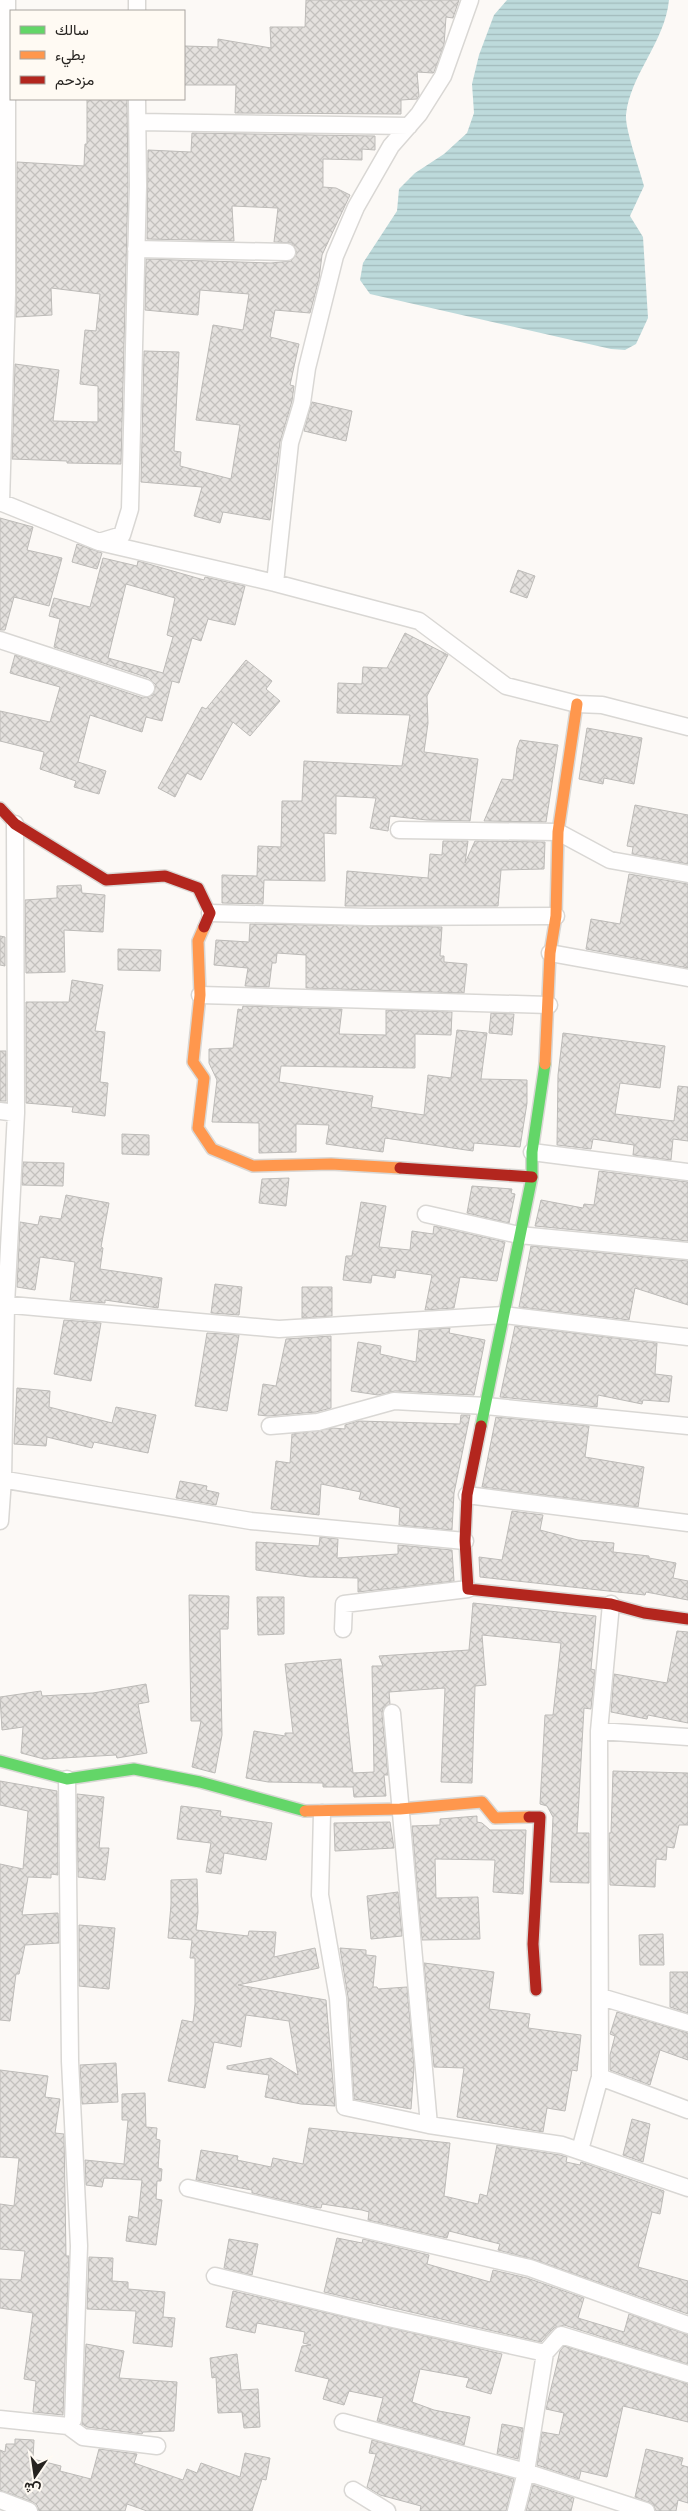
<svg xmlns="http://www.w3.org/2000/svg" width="688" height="2511" viewBox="0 0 688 2511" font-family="'Nunito Sans',Vazirmatn,sans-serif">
<defs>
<pattern id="water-rules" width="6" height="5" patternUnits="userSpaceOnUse" patternTransform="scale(1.25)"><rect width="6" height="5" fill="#bddadb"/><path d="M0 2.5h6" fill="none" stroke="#a2bbbc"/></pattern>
<pattern id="building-cross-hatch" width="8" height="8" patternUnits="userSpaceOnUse" patternTransform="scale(1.25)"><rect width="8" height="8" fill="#e4e1de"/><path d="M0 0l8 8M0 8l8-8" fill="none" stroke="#c3c1be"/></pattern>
</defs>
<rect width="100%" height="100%" fill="#fcf9f6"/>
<path fill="url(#water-rules)" d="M507,0H669C665,42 630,75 626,115C625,130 640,170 644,186L630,216L643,237L648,318L636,344L625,350L611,349L370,294L360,280L363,263L397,211L399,189L415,173L444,154L467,133L474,113L472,84L479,55L494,15Z"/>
<path fill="url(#building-cross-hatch)" stroke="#bdbbb8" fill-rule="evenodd" d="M306,0H459L453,18L446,17L444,45L434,72L433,73L417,72L419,96L417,99L401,100V114L235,113L236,85H184V46L218,47V39L271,48L270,27H305Z
M87,99H127L128,186L121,464L67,463V461L12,459L15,364L59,370L53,421L98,422V386L80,384L85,330L96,331L100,294L51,288L52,315L16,317L17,162L84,166L85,144H87Z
M192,133L375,136V150L362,149V160L323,159V187L336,188L350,195L322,255L319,279L310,313L275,310L270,337L299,344L290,385L294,386L292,401L280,442L270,520L223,512L220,523L194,516L202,487L141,482L144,351L179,352L174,451L181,452L180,466L231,479L240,425L196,420L213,325L243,330L249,294L200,290L198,315L145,310L146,259L271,263L291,261L297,253L292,243L274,242L278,208L232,206L234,241L147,239L148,150L191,152Z
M312,402L352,411L346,441L304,431Z
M0,518L33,527L27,550L62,558L49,606L14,597L5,630H0Z
M77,544L102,553L97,569L72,562Z
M103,558L137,566L138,561L204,580L205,577L245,586L235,625L208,619L201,641L192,638L179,683L172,681L162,721L146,717L142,732L90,715L78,762L106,771L99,794L74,787L76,781L40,769L44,752L0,741V711L50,722L60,687L10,673L15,655L143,698L153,695L156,685L149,678L54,647L60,619L49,616L54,598L90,607ZM126,584L175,598L167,635L173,637L163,673L108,658Z
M518,570L535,576L527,598L510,592Z
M405,633L448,655L427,696L428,723L424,752L478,759L470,821L427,820L390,816L388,831L370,828L376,798L336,796V834L324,833L325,881L264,880L263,904L222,903V875L257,876L258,846L281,847L282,801H302L304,761L402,766L410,715L337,713L338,683L362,684L363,667L387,668Z
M246,660L272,681L266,689L280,701L250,736L233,722L201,780L187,773L175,797L158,788L202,707L206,709Z
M587,728L642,738L634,784L604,778L603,784L579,779Z
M520,740L558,745L546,822L484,821L502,779L513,780L517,748Z
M635,805L688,815V864L632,854L633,847L627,846Z
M443,841H468L465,863L475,841L545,842L544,869L501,870L498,906H345L347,871L428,878L430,854L442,855Z
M629,874L688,884V968L586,949L591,919L620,924Z
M81,885L82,893L105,895L103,932L64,930L65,972L26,973L25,900L57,898V886Z
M250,924L442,927L440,956H444V962L467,964L464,993L306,988V955L277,953L276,963H272L269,987L245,986L248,968L214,965L216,940L249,942Z
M0,936L5,937V966L0,965Z
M118,949L161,950L160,971L118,970Z
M72,980L103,985L95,1031L105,1032L100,1082L108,1083L105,1116L72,1112L73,1107L26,1103V1002H69Z
M243,1006L342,1009L339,1034L386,1035V1010L452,1012L451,1035L415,1034V1068L281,1066L279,1082L373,1096L371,1107L424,1115L428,1075L451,1078L457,1030L487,1033L481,1079L527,1080V1103L520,1147L474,1143L473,1151L385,1138L383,1152L326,1144L329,1125L296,1124V1152L259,1153V1123L212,1122L217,1080L209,1063V1049L233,1048L238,1009L242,1010Z
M491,1013L514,1014L512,1035L489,1033Z
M563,1033L665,1046L660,1088L620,1083L615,1114L674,1121L678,1086L688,1087V1141L673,1139L671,1160L633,1155L634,1145L593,1139L591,1149L557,1145L558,1075Z
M0,1051H6V1101H0Z
M122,1134L149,1135V1155L122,1154Z
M23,1162L64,1163L63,1186L22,1185Z
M599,1171L688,1182V1241L535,1226L541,1200L583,1208L584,1204L594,1205Z
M289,1178L286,1206L259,1203L262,1179Z
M472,1186L512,1189L511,1193L515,1194L509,1223L467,1213Z
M66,1195L109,1203L101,1247L103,1248L100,1269L162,1278L158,1308L105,1300V1303L70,1300L75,1262L40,1257L35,1290L17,1287L20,1222L38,1225L40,1216L61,1219Z
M361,1202L386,1206L379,1247L410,1250L412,1231L433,1234L434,1226L505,1242L497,1281L460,1277L454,1308L425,1310L432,1275L396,1270L395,1278L372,1275L371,1283L343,1280L346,1256H352Z
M531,1246L688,1261V1305L635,1288L629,1320L519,1307Z
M215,1284L242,1287L239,1315L211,1313Z
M302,1287H332V1316L302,1318Z
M64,1320L101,1323L91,1381L54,1374Z
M515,1326L657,1343L655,1374L672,1376L669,1402L643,1400L642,1404L598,1395L597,1407L500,1397Z
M450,1328L449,1333L485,1340L474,1395L395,1391L378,1395L351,1391L358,1342L381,1346L380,1354L416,1362L419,1330Z
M207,1333L239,1335L227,1411L195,1406Z
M331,1336V1408L316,1412L268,1416L258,1415L263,1384L276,1386L286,1339Z
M17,1388L50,1391L49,1407L112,1423L116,1407L156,1415L148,1453L94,1442L92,1448L47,1437L46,1446L14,1444Z
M461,1415H470L454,1493L452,1530L399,1525L400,1508L359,1499L361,1492L321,1484L319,1515L271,1509L276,1461L290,1463L292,1434L333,1428L345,1429V1425L358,1421L460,1424Z
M496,1417L589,1426L585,1457L644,1467L638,1507L482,1487Z
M180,1481L207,1486L206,1490L219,1493L216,1505L176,1498Z
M512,1511L543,1515L540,1530L578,1540L614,1543L613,1552L649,1556V1558L676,1563L673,1578L688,1581V1600L646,1592L645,1595L480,1577L479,1557L502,1560Z
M320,1537L338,1539L337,1558L398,1554V1545L452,1550L454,1581L358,1592V1578L310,1577L256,1570V1542L319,1546Z
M189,1595L229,1596L228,1629H220L222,1735L215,1773L192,1767L201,1721H191Z
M257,1597H284V1634L258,1635Z
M473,1603L596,1616L591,1669L595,1670L591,1709L584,1708L577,1833H589V1883L550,1882L553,1817L547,1806L540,1804L545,1715H553L561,1643L482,1635L486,1685L475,1686L472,1783L441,1782L445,1688L389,1692L390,1704L383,1708L382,1714L388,1775H384L386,1796L354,1797L353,1787H323V1783L268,1782L246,1778L254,1731L285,1736V1733H293L285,1664L341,1659L353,1773L374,1772L372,1666H383L379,1656L469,1650Z
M677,1631L688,1632V1723L648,1715L647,1719L611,1712L614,1674L667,1683Z
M146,1684L149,1702L138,1704L147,1753L117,1758L116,1755L44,1759L21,1753L23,1727L2,1730L0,1697L41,1691L42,1696L93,1693Z
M613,1771L688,1773V1825H679L674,1848L667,1847L666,1860L656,1859L655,1887L610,1885L609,1833H611Z
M0,1781L57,1791L58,1875L51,1874V1878L28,1877L22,1915L58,1913L59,1943L25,1945L19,1974H16L10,2021L0,2020V1864L23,1869L28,1811L0,1805Z
M77,1794L104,1797L99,1848H109L105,1880L78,1877Z
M181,1806L221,1811L220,1816L272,1823L266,1860L224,1853L221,1874L206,1872L211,1843L177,1839Z
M477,1816V1822L482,1823L490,1830H526L523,1894L493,1892L495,1860L435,1859L436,1898L478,1897L480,1939L422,1940L412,1826L440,1825V1819Z
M390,1822L394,1848L335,1851L334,1823Z
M197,1879L198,1912L196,1930L248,1936L249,1931L276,1932L274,1957L315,1948L319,1968L238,1985L326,2000L335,2106L301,2104L265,2097L269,2075L227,2069V2066L271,2058L298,2075L289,2021L246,2015L241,2047L214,2042L205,2088L168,2081L182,2020L193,2022L195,2004V1958H190L192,1940L168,1938L171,1905V1880Z
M398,1892L402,1936L371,1939L367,1896Z
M79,1925L115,1928L109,1989L79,1986Z
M663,1934L664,1965H640L639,1935Z
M340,1948L366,1950V1955L376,1956L373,1987H377L378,1989L407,1987L414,2067L411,2109L354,2099L348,1997Z
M424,1963L494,1972L489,2009L530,2014L528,2028L581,2035L577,2071L572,2070L565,2111L547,2108L543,2132L457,2117L464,2068L434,2067Z
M670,1972H688V2013L670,2007Z
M617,2012L688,2033V2060L660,2050L650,2085L610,2070V2055L615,2036L610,2034Z
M116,2063L118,2102L82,2104L80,2065Z
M0,2070L48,2076L45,2097L60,2099L55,2133L64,2134L66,2256H69L63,2415L33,2412L36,2381L24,2379L33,2313L0,2308V2279L21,2280L25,2251L0,2249V2204L14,2206L19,2158L0,2157Z
M145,2093L146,2127L157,2128L156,2139L160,2140L158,2168L162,2169L161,2181H157L156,2199L162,2200L156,2245L126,2241L129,2216L138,2218L142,2180L104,2178L102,2187L86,2185L85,2160L124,2164L128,2120H122V2094Z
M632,2119L650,2124L643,2162L623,2155Z
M309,2128L450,2143L444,2196L478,2204L480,2194L487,2196L497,2145L560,2155L567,2157L566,2162L580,2165L581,2162L664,2191L660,2214L652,2212L638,2267L688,2281V2314L533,2259L498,2250L500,2244L449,2231L447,2238L433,2235L368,2220L369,2212L362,2210L322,2204L321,2208L313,2207L252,2193V2190L196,2180L201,2150L238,2156L237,2160L271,2167L273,2158L303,2164Z
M337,2238L362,2243L363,2239L429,2255L427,2264L490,2282L493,2270L527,2278L584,2298L578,2318L624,2332L629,2314L688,2335V2364L564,2325L554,2328L541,2342L324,2292Z
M229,2239L258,2244L252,2275L224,2268Z
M89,2257L113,2258L112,2281L128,2282V2289L165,2292L163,2317L175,2318L172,2347L133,2343L136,2311L87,2309Z
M233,2291L502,2354L491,2394L466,2387L469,2378L420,2369L412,2402L434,2410L470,2417L464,2445L377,2421L383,2398L349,2391L344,2405L323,2399L329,2379L295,2371L302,2346L311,2345L303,2343L305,2332L257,2323L255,2333L226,2327Z
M86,2344L124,2351L119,2378L177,2382L174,2431L143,2432L142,2434L87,2427L82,2424Z
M564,2346L688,2384V2422L623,2406L607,2477L581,2471L579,2479L537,2465L542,2432L559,2435L564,2413L546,2409L560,2351Z
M237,2354L241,2390L258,2389L260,2427L244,2428L242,2412L218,2413L216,2377L212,2378L210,2358Z
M502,2424L523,2428L518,2459L497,2454Z
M15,2439L34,2440L33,2459L61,2466L60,2471L91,2479L99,2449L137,2454L134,2463L183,2480L187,2469L197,2473L201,2463L240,2477L245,2453L270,2458L266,2480L262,2479L252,2511H147L127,2504L125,2511H39L37,2505L33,2502L0,2490V2450L5,2452L6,2444H15Z
M372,2440L514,2479L506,2511H420L421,2506L380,2495L367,2487L376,2454L369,2453Z
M646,2449L683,2458L681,2465L688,2467V2503L678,2500L676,2511H656L653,2504L635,2497Z
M533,2485L574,2498L571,2511H526Z"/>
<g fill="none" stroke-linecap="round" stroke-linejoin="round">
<defs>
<path id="street" d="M137,0V11
M138,122L409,126
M136,249L287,252
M0,502L99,542L122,535L130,509L138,186L137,99
M1,503L7,294V0
M99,542L275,583L419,621L506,686L577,704L602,705L688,727
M275,583L290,443L302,403L307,368L335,256L356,207L391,146L419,114L443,76L470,0
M0,640L146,688
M399,830L558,832L610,860L688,874
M210,913L369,917L556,916
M550,953L688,978
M200,995L549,1005
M0,1111L16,1113
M532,1152L688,1172
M426,1214L519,1235L688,1251
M0,1304L279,1329L504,1315L688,1337
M270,1426L318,1422L394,1401L486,1406L688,1426
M0,1479L251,1521L465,1541
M467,1495L688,1523
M0,1521L3,1479L6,1305L16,1113L15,824
M343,1629L344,1604L468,1589
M392,1713L429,2125
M599,1731L688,1737
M322,1813L320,1895L338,1998L345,2107L429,2125L562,2145L688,2188
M601,1997L688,2023
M600,2077L688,2110
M580,2150L600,2077L599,1731L611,1604
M188,2188L530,2268L688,2325
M215,2276L384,2317L545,2353
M0,2419L68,2426L73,2420L79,2246L70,2061L67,1779
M343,2422L526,2472L646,2511
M68,2426L83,2437L157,2446
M353,2490L387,2511
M0,2500L29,2511
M516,2511L526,2472L545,2353L561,2335L688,2374"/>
<path id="fast" d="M481,1426L532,1177V1152L545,1064
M0,1761L67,1779L134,1769L200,1782L305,1811"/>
<path id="slow" d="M204,927L198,941L200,995L193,1062L204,1078L198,1128L212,1149L253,1166L331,1164L400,1168
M545,1064L550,953L556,916L558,832L577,704
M305,1811L400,1809L482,1802L495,1818L529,1817"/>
<path id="jam" d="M0,808L15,824L106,880L165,876L198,888L210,913L204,927
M400,1168L532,1177
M481,1426L467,1495L465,1541L468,1589L611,1604L644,1613L688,1619
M529,1817H540L533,1944L536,1990"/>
</defs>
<use href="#street" stroke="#d9d7d4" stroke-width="19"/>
<use href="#fast" stroke="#d9d7d4" stroke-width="14"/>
<use href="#slow" stroke="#d9d7d4" stroke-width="14"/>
<use href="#jam" stroke="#d9d7d4" stroke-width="14"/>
<use href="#street" stroke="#fffefe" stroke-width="16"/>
<use href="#fast" stroke="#63d668" stroke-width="11"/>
<use href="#slow" stroke="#ff974d" stroke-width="11"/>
<use href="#jam" stroke="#b3261e" stroke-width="11"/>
</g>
<rect x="10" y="10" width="175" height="90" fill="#fffaf3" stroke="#a8a49f"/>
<rect x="20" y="26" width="25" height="8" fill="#63d668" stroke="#a8a49f"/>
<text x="55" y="35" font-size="15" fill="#262320">سالك</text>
<rect x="20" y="51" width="25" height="8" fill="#ff974d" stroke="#a8a49f"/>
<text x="55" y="60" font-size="15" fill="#262320">بطيء</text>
<rect x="20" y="76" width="25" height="8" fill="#b3261e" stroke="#a8a49f"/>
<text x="55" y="85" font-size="15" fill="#262320">مزدحم</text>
<g transform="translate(35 2476) rotate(193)" stroke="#fffaf3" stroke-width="4" paint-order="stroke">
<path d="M0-4L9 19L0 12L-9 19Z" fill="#262320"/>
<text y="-8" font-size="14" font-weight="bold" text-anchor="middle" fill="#262320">ش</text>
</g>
</svg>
